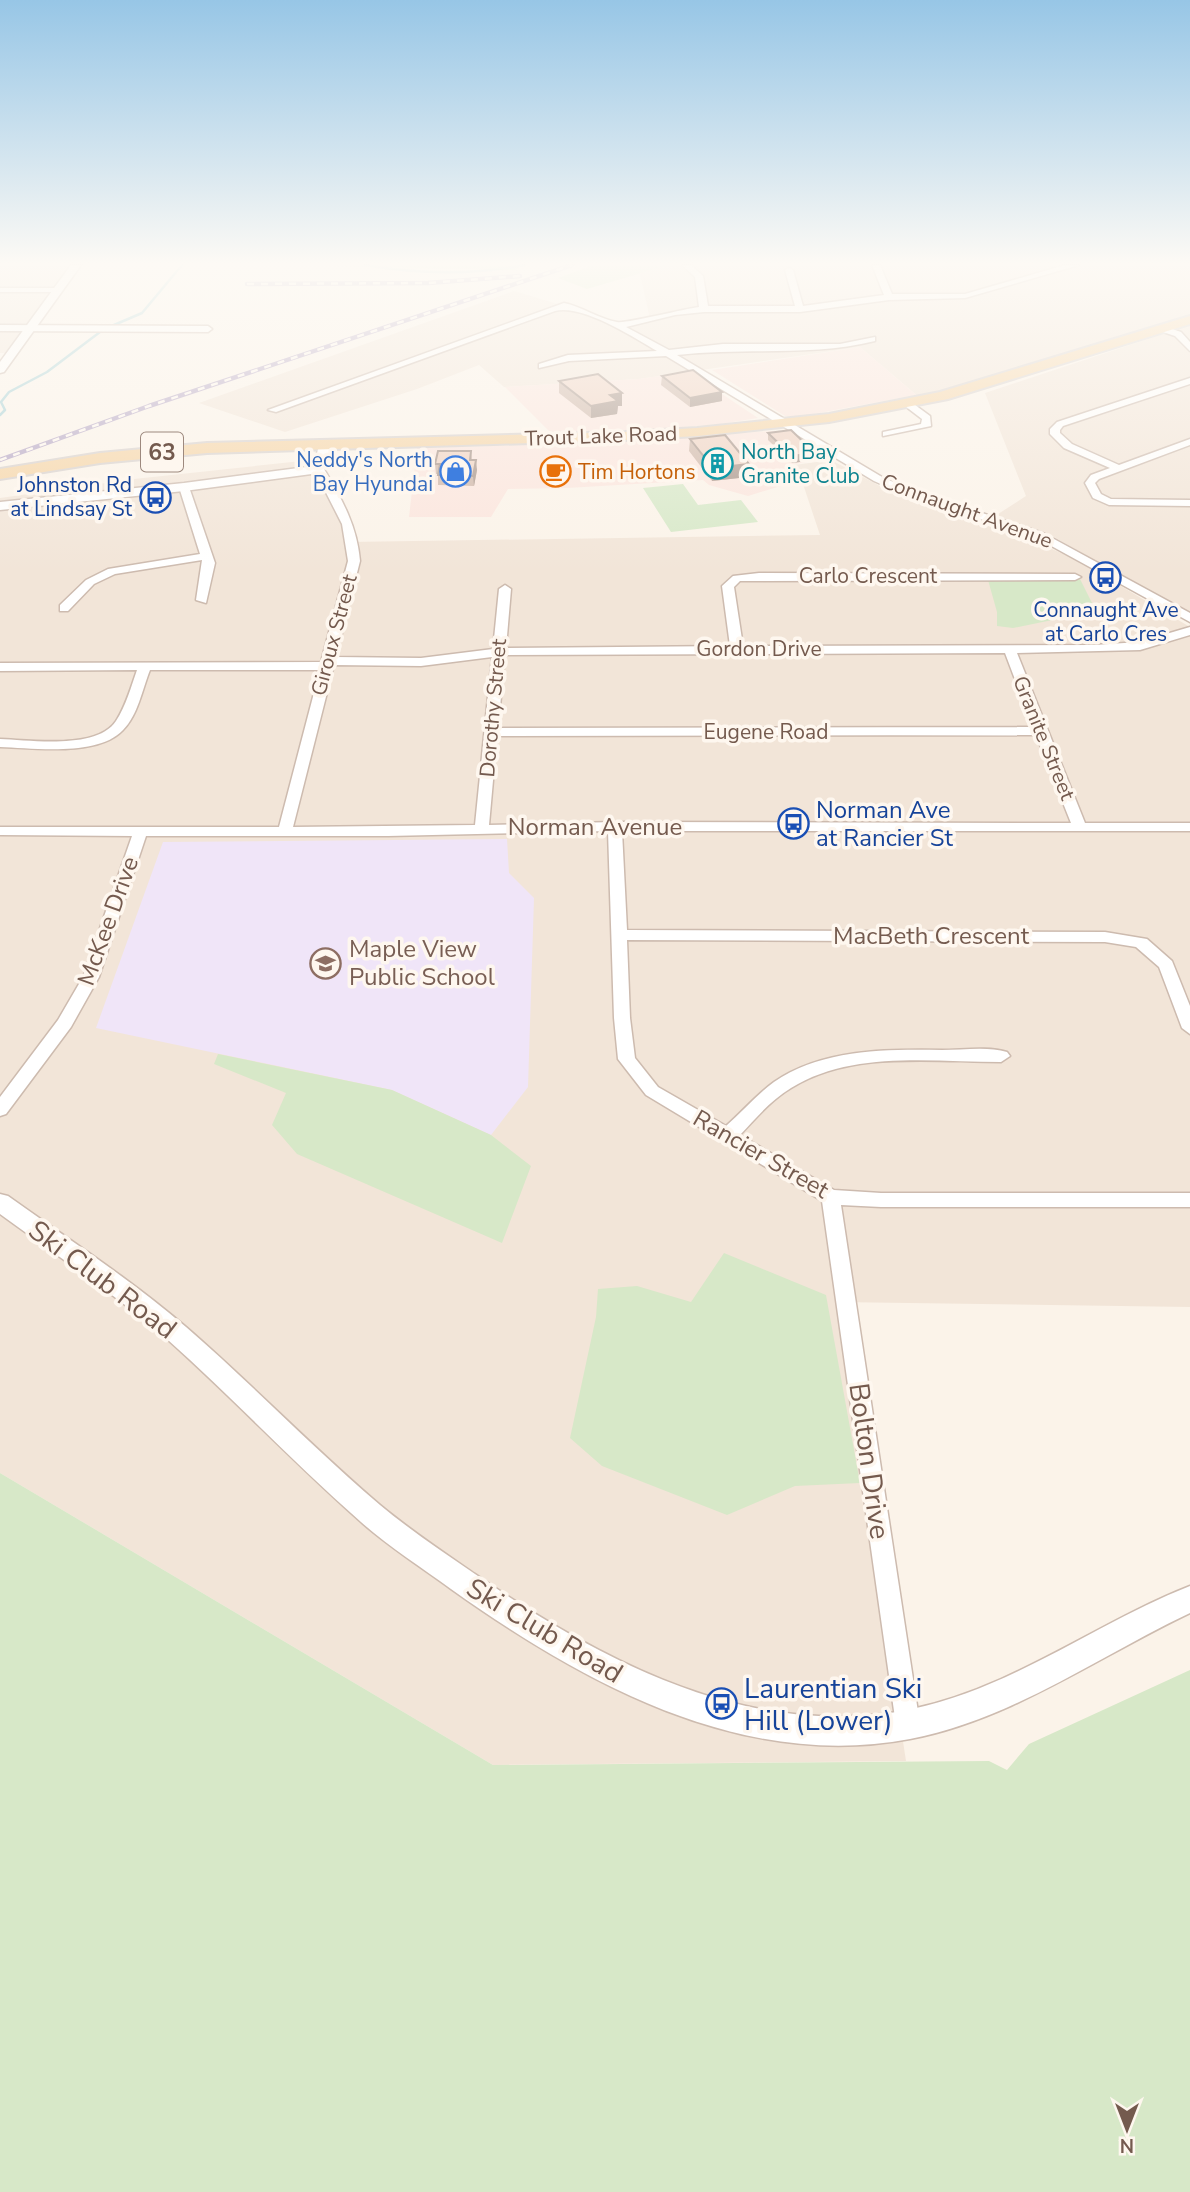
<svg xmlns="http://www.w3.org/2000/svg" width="1190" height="2192" viewBox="0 0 1190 2192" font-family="'Nunito Sans',sans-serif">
<rect width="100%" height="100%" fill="#fbf3e9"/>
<path fill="#f2e5d8" d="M0,265H72L6,353H0Z
M638,265H1190V317L921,399L860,347L639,379L504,387L479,365L417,389L285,432L199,403L514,291L628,325L650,319Z
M1190,325V614L1047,533L995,516L1026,496L985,393Z
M311,460L349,542L820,535L802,481L787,466L831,460L893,493L994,524L1075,559L1190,627V1307L836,1302L906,1761L493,1765L0,1473V498L134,479Z"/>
<path fill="#fbe5dd" d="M860,347L916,395L803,416H785L712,370Z
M689,372L758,418L720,424L658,429L551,433L505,387L638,379Z
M772,431L797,436L829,459L786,465L800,480L748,496L709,485L703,480L567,488L508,489L491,517H409L417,448L562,444Z"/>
<path fill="#f0e5f8" d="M507,839L509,873L534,898L528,1087L491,1135L392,1090L96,1028L163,842Z"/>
<path fill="#d7e8c8" d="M290,265H523L515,270Z
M594,265H665V266L587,289L558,278Z
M683,484L698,505L741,500L758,522L671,532L643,488Z
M1080,579L1096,611L1013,628L997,626V612L988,580Z
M218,1054L392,1090L491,1135L531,1166L502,1243L297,1154L272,1125L286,1093L214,1064Z
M724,1253L826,1295L860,1483L795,1486L727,1515L602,1466L570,1438L596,1317L598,1289L637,1286L691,1302Z
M0,1473L493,1765L989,1761L1007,1770L1029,1744L1190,1670V2192H0Z"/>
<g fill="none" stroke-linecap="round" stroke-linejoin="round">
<path stroke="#a5d0d5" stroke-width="2.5" d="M365,265C417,274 473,275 525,265
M107,328L142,313L182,265
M0,415L5,410L1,402L9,392L47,372L100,332"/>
<defs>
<path id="minor" d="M682,265H691L703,276L708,306H795L785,270L789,268L793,270L803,306L884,295L872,265H880L892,294H965L1065,265H1079L965,298L889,300L800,312H704L675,315L626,327L669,350L723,344H840L875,337V341C811,357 743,347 677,355L882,477L909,489L1043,533L1190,613V622L1035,537L901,493L874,481L666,356L569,361L539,368V364L568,355L657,351C633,337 582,304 555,311L276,412L268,410L564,303C583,307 599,319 617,322C626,324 683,309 699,307L695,277Z
M0,288H58L62,290L58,292H0Z
M0,325L208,326L212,329L208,332L0,331Z
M1163,326L1181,332L1190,342V351L1175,336L1160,331Z
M1190,378V384L1063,426L1060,430V433L1072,444L1119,465L1190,439V445L1099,479L1095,483L1101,494L1111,499L1190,500V506L1109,505L1093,498L1085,483L1091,475L1110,468L1064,448L1050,434V429L1057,422Z
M905,402H911L930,416L931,426L883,436V432L921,424L922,419L905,406Z
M319,466L324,469C342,499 357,526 360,561L336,657L421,658L493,649L499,589L505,585L511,589L506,648L730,646L722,586L733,576L759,573L1075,574L1081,577L1075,580L740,581L734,587L743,646L1095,645L1139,642L1190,627V635L1140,650L1017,653L1085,823H1190V831H622L627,930L1105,932L1147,939L1172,961L1190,1006V1034L1182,1028L1159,967L1136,947L1105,942L627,940L630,1018L635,1058L658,1087L726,1126C742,1112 756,1095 774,1082C822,1049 886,1049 942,1050C962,1050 988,1046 1007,1052L1010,1056L1001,1062C933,1062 852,1050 791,1088C771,1100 756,1118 740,1135L834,1190L881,1193H1190V1207H881L841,1205L920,1725L917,1734L908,1737L899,1734L896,1725L822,1201L646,1095L618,1059L614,1018L608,831L388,836H146L99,977L71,1027L6,1114L0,1116V1097L58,1020L83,977L132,836L0,835V827H279L320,670H150C142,690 138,715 123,730C98,757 33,748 0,747V739C30,740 97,750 116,721C126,706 131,687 137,670L0,671V663L321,662L348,561L342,524L314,469ZM1005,653L1033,727L498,728L505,655ZM492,657L475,825L293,827L334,665L421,666ZM1036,735L1071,823L615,822L489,825L497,736Z
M184,484L189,487L215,563L206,603L196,600L202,560L115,574L94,584L68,611H60V605L86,580L108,569L200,554L179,487Z"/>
<path id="tertiary" d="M71,265H81L4,372L0,373V362Z
M325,441L331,445L325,469L319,473L184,491L0,510V502L184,483L314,466L319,445Z
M0,1194L8,1196C68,1239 130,1279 186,1327C253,1385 313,1448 380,1505C410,1530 443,1552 475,1574C602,1662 753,1742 912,1709C1013,1688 1096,1623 1190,1586V1613C1099,1656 1011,1720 910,1739C742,1771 583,1683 451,1589C421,1567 389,1547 361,1522C295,1464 234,1399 168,1340C115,1294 56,1255 0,1214Z"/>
<path id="primary" d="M1190,316V324L948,399L829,422L697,436L625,440L207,453L100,463L0,479V469L100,453L207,443L625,432L697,428L829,414L940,392Z"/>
</defs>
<use href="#minor" stroke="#cdbbaf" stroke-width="3"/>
<use href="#tertiary" stroke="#cdbbaf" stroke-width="3"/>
<use href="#primary" stroke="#d8d1cd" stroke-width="4"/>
<use href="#minor" fill="#fff" fill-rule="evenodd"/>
<use href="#tertiary" fill="#fff" fill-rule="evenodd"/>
<use href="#primary" fill="#f5d4a6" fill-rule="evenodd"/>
<defs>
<path id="rail" d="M247,284L428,283L520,276
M0,460L149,406L572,265"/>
</defs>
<use href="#rail" stroke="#b6a7c5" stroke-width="4.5"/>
<use href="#rail" stroke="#fef7ef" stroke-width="2.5" stroke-dasharray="7" stroke-linecap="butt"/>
</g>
<path fill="#ceb5a7" d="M662,376L722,401L690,407L661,385Z
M559,381L622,406H618L617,414L591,418L559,393Z
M768,433L815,453L814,460L792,463L768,440Z
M690,439L748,477L712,481L689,451Z
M471,451L472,460L477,470L474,486L438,485V474H436L435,464Z"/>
<path fill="#a79388" d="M722,392V401L690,407V398Z
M622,393V406H618L617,414L591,418V406L610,395Z
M815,453L814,460L792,463V456Z
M476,460L477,470L474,486L473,476Z
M749,464L748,477L712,481L713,468Z"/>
<path fill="#efd2c2" stroke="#a79388" stroke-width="2" d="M693,370L722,392L690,398L662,376Z
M598,374L622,393L610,395L618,401L591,406L559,381Z
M791,430L815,453L792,456L768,433Z
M725,435L749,464L713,468L690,439Z
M438,451H471L470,460H476L473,476L438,475L440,464H435Z"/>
<linearGradient id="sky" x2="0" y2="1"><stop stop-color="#97c6e6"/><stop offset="0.46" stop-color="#fdfaf5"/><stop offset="1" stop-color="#fdfaf5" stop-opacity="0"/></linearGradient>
<rect width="1190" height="572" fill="url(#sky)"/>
<defs>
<symbol id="building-ring" viewBox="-11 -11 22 22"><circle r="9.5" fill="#fef7ef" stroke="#0f9aa8" stroke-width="1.5"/><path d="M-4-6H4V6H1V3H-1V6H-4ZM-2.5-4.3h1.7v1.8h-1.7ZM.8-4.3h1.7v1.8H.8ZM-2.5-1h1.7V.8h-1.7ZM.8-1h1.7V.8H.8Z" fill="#0f9aa8"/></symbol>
<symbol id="shop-ring" viewBox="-11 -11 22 22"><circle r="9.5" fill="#fef7ef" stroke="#3f7fe0" stroke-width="1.5"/><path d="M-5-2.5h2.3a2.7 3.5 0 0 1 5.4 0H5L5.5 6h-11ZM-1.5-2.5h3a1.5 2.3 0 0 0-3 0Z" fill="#3f7fe0"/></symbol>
<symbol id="cafe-ring" viewBox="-11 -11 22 22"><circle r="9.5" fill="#fef7ef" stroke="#e8710a" stroke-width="1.5"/><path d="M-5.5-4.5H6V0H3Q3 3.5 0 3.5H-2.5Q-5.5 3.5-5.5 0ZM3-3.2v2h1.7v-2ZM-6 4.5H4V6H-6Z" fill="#e8710a"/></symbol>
<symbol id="bus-ring" viewBox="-11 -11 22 22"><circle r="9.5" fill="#fef7ef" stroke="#1a4fb4" stroke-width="1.5"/><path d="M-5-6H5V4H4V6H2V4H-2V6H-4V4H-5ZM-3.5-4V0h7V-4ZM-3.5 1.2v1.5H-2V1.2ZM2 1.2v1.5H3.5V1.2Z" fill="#1a4fb4"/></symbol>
<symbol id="school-ring" viewBox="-11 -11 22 22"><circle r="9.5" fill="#fef7ef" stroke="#8d6e63" stroke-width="1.5"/><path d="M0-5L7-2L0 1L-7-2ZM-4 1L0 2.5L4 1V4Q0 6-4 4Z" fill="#8d6e63"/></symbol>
</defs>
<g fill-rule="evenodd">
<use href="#building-ring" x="700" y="446" width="35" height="35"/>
<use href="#shop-ring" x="438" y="454" width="35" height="35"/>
<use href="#cafe-ring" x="538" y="454" width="35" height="35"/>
<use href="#bus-ring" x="138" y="480" width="35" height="35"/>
<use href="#bus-ring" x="1088" y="560" width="35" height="35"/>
<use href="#bus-ring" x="776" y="806" width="35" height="35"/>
<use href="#school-ring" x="308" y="946" width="35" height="35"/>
<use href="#bus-ring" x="704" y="1686" width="35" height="35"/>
</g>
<g text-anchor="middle" stroke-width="7" stroke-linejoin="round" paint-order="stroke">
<g font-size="21" fill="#745a4e" stroke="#fef7ef">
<text transform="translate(601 436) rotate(-2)" y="7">Trout Lake Road</text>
<text transform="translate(967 511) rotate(20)" y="7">Connaught Avenue</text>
<text x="868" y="583">Carlo Crescent</text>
<text transform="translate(334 635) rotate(-75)" y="7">Giroux Street</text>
<text x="759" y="656">Gordon Drive</text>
<text transform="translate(493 708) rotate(-85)" y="7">Dorothy Street</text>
<text x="766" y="739">Eugene Road</text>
<text transform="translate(1044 738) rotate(68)" y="7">Granite Street</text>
</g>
<g font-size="21" fill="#0d838f" stroke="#fef7ef" text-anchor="start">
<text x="741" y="459">North Bay<tspan x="741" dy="24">Granite Club</tspan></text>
</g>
<g font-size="21" fill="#366cbe" stroke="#fef7ef" text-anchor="end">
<text x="433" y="467">Neddy's North<tspan x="433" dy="24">Bay Hyundai</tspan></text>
</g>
<g font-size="21" fill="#c56008" stroke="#fef7ef" text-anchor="start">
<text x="578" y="479">Tim Hortons</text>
</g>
<g font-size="21" fill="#164399" stroke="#fef7ef" text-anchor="end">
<text x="132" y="492">Johnston Rd<tspan x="132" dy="24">at Lindsay St</tspan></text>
<text x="1106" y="617" text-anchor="middle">Connaught Ave<tspan x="1106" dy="24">at Carlo Cres</tspan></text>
</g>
<rect fill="#fef7ef" stroke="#9d897e" stroke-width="2" x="141" y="432.5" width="42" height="39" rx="5"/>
<g font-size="23" font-weight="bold" fill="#745a4e">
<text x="162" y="460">63</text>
</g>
<g font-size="24" fill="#164399" stroke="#fef7ef" text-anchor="start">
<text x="816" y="818">Norman Ave<tspan x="816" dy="28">at Rancier St</tspan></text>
</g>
<g font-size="24" fill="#745a4e" stroke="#fef7ef">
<text x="595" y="835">Norman Avenue</text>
<text transform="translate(108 921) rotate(-70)" y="8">McKee Drive</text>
<text x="931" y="944">MacBeth Crescent</text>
<text transform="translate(761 1154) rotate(30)" y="8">Rancier Street</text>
</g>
<g font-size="24" fill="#785e54" stroke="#fef7ef" text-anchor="start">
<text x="349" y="957">Maple View<tspan x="349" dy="28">Public School</tspan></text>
</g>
<g font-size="28" fill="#745a4e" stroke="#fef7ef">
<text transform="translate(103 1279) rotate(37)" y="10">Ski Club Road</text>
<text transform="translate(870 1461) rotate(82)" y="10">Bolton Drive</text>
<text transform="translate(545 1630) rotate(31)" y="10">Ski Club Road</text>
</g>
<g font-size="28" fill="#164399" stroke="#fef7ef" text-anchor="start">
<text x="744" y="1698">Laurentian Ski<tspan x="744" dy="32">Hill (Lower)</tspan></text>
</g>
</g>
<g transform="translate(1127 2129) rotate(180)" stroke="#fef7ef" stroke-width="5" paint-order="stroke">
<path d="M0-5L12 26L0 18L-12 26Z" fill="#745a4e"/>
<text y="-10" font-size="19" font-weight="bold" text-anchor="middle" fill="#745a4e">N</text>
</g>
</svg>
